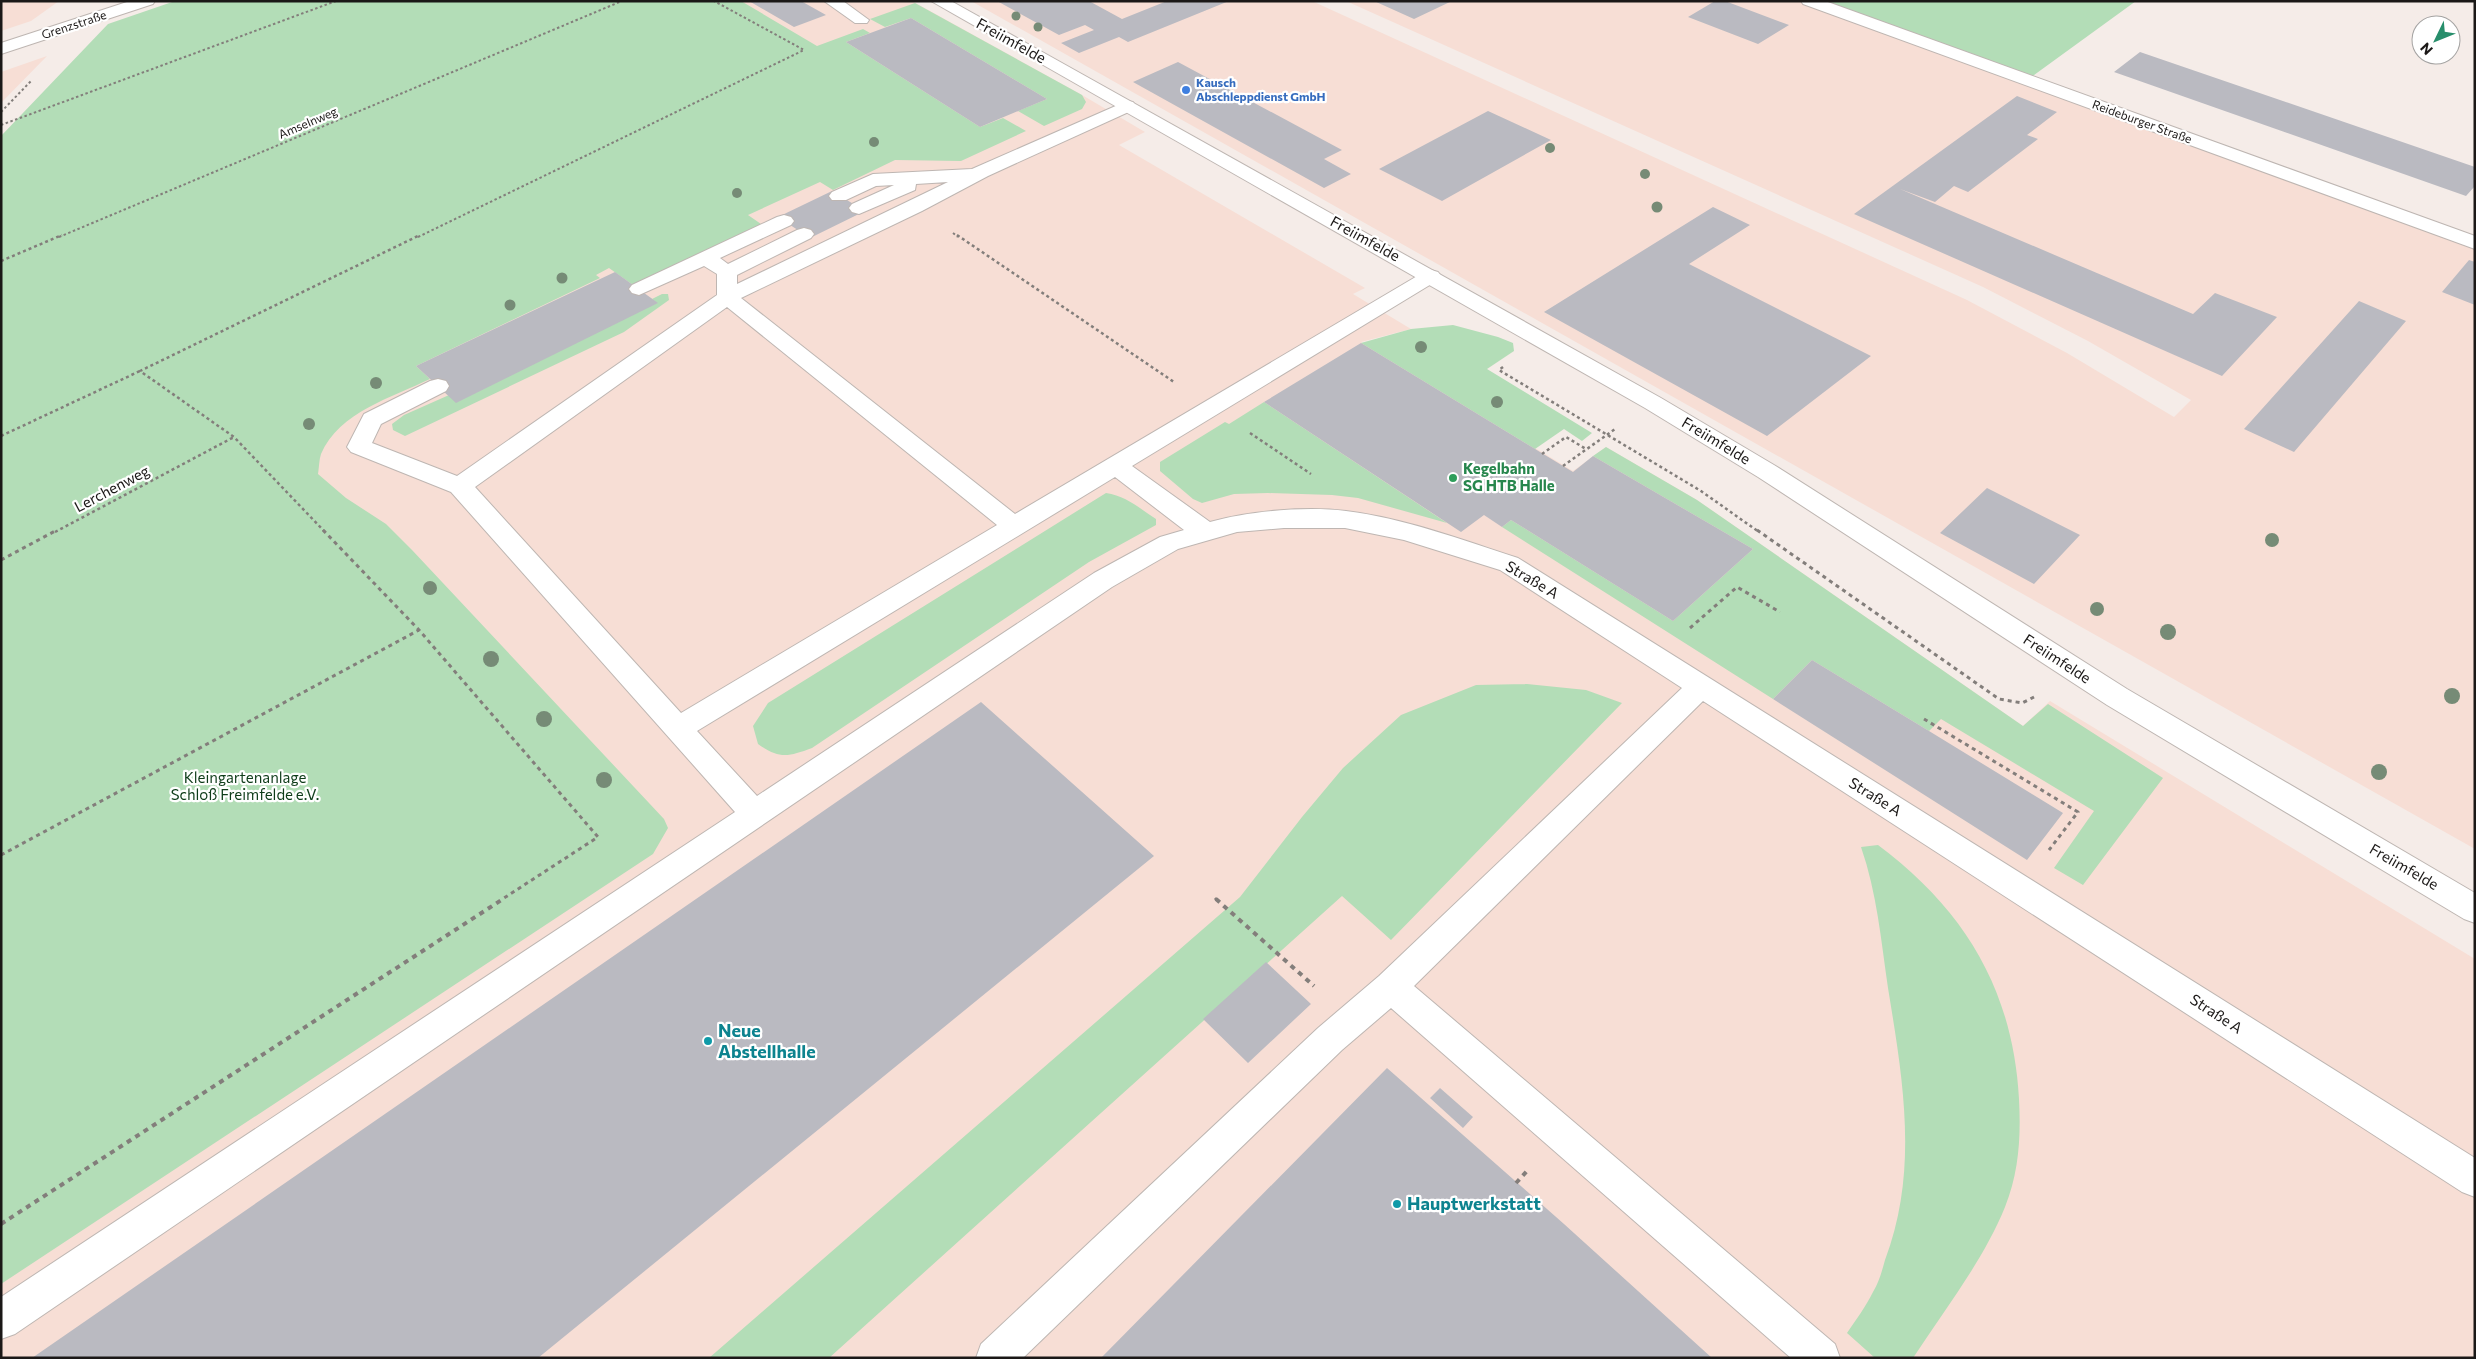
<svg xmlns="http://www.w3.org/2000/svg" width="2476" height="1359" viewBox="0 0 2476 1359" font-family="Commissioner,sans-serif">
<rect width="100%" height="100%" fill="#f5ece8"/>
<path fill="#f7ded5" d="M1,1H59L31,21L1,31Z
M723,1H912L1082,95L1145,132L1119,145L1365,288L1353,294L1411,329L1361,342L1573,471L1606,447L1697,500L2023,726L2050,701L2475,959V1358H1V1237L245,428Z
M971,1H1312L1967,300L2067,353L2174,417L2191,400L2088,341L1983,287L1346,1H1805L2475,245V849Z
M47,56L1,103V72Z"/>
<path fill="#b3ddb7" d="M175,1H741L817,46L863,29L870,33L846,42L980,127L1003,118L1026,131L961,161L895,160L833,190L820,182L748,215L761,224L633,285L609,268L596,275L600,278L416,366L430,379C393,397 339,412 321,454C319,460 319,468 318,474L346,498L386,524L412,550L664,819L668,828L653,854L1,1284V136L108,24Z
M1813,1H2136L2027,80Z
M915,3L1082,95L1086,102L1082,109L1044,126L1018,111L1047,99L911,18L885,27L870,19Z
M662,294H668L669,300L624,332L405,436L393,430L392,424L404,415L657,303L652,299Z
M1453,325L1498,337L1513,343L1514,351L1487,369L1592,433L1582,441L1564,429L1535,449L1361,343L1411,329Z
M1264,402L1447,523L1358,498L1332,495L1268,493L1234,494L1202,503L1193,499L1160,471V462L1225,422L1229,424Z
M1606,447L1697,500L2023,726L2048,704L2163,778L2083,885L2054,868L2094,811L1941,719L1929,731L1812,660L1773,699L1502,527L1511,520L1673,621L1753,549L1593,456Z
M1106,493C1126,496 1139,508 1156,519V525L1089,562L812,748C788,757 779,759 758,744L753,726L768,703Z
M1527,684L1586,690L1622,703L1391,940L1342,896L829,1358H709L1240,897L1302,817L1343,768L1401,715L1476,685Z
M1878,845C1965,910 2013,990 2019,1099C2021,1137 2019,1172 2005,1207C1983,1261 1945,1309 1913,1358H1875L1847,1333C1856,1320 1866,1306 1873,1292C1879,1282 1882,1271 1885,1260C1919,1170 1903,1080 1888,988C1881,940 1877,893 1861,847Z"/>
<path fill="#babac1" d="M749,1H801L826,15L794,27Z
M997,1H1089L1122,19L1167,1H1229L1128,42L1119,37L1079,53L1061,43L1094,30L1085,25L1059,35Z
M1374,1H1452L1414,19Z
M1715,1H1725L1789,25L1758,44L1688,17Z
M911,18L1047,99L980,127L846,42Z
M2140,52L2475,167V186L2466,196L2114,72Z
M1178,62L1342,150L1324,159L1351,174L1324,188L1133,82Z
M2017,96L2057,112L2027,135L2038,139L1968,192L1954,186L1935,202L1900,189L2193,314L2215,293L2277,317L2222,376L1854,214Z
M1488,111L1551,140L1442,201L1379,169Z
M832,191L865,211L810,238L778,217Z
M1713,207L1750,225L1689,264L1871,356L1767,436L1544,312Z
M2469,260L2475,262V305L2442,292Z
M615,272L658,303L456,403L416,366Z
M2359,301L2406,321L2294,452L2244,429Z
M1361,343L1573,472L1593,456L1753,549L1673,621L1511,520L1502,527L1484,515L1461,532L1264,402Z
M1987,488L2080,535L2034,584L1940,533Z
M1812,660L1929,731L2063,813L2027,860L1773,699Z
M981,702L1154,856L538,1358H32Z
M1266,962L1311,1004L1248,1063L1203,1019Z
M1387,1068L1564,1224L1712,1358H1101Z
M1440,1088L1473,1117L1463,1128L1430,1098Z"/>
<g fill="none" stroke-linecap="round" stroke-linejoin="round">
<defs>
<path id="lane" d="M824,1H843L869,20L867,23H855Z
M1127,101L1133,102L1136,106L1133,110L988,176L922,211L741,298L1015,514L1424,272L1431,270L1438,272L1441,276L1438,280L1132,466L1210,522C1248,511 1306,506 1346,511C1404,518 1462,540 1518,558L2475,1158V1197L2462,1192L1703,701L1414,986L1835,1344L1840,1358H1791L1391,1008L1342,1050L1023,1358H976L981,1344L1318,1028L1379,976L1682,688L1500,570L1404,540L1345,528H1284L1237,532L1178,549L1112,587L15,1334L1,1339V1297L735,812L451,492L351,452L347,447L364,414L430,381L438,379L446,381L449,386L446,391L381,424L372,443L457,476L717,295V274L704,266L639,295L632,293L629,289L632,285L777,217L784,215L791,217L794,221L791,225L720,258L728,264L797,230L804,228L811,230L814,234L811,238L737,275V284L948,182L916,184L915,190L859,214L852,212L849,208L852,204L894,185L876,186L846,200H832L829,196L832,192L873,174L972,169ZM727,307L997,525L681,713L475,487ZM1115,477L1184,530L1160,537L1094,573L757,796L697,731Z"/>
<path id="street" d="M931,1H951L1661,398L1774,465L2127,689L2475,893V923L2464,919L2107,705L1758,477L1645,408Z"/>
<path id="secondary" d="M130,1H155L153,4L1,54V43Z
M1801,1H1825L2475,236V249L1803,4Z"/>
</defs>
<use href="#lane" stroke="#beb6b2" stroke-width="2"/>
<use href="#street" stroke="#beb6b2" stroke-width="2"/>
<use href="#secondary" stroke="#beb6b2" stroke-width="2"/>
<path stroke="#837e7b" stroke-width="2" stroke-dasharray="2.5 2.5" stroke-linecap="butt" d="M1,112L32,80
M1,125L336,1
M953,233L958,237
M59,237L622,1
M418,237L804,50L714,1"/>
<path stroke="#837e7b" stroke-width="2.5" stroke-dasharray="3 3" stroke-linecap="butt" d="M957,235L1174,382
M1,261L62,235
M1503,367L1499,370L1701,491L1759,532
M1250,433L1311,474
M1,436L140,371
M1542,454L1566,437L1586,449
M1563,466L1615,429
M55,532L234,437
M325,532L234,437L140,371L420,235"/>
<path stroke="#837e7b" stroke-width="3" stroke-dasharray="4 4" stroke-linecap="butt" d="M323,530L419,630L598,837L501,900
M1757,530L1999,699L2022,703L2034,697
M1,560L57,530
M1690,628L1737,587L1780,612
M1924,719L2078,812L2049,850
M1,855L419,630
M1215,898L1217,900"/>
<path stroke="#837e7b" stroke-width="4" stroke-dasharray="5 5" stroke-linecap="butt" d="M1216,899L1314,986
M1516,1183L1528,1170
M1,1224L503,899"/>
<use href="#lane" fill="#fff" fill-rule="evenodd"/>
<use href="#street" fill="#fff" fill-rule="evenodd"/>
<use href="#secondary" fill="#fff" fill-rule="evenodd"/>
</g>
<g fill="#768b76">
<circle cx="1016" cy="16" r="4.5"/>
<circle cx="1038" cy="27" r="4.5"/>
<circle cx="874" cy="142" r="5"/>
<circle cx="1550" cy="148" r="5"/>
<circle cx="1645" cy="174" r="5"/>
<circle cx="737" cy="193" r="5"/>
<circle cx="1657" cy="207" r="5.5"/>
<circle cx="562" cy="278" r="5.5"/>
<circle cx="510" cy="305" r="5.5"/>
<circle cx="1421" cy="347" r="6"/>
<circle cx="376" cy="383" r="6"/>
<circle cx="1497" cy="402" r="6"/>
<circle cx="309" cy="424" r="6"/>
<circle cx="2272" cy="540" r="7"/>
<circle cx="430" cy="588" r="7"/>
<circle cx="2097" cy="609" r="7"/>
<circle cx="2168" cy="632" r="8"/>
<circle cx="491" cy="659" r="8"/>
<circle cx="2452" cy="696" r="8"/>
<circle cx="544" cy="719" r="8"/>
<circle cx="2379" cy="772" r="8"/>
<circle cx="604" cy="780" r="8"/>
</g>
<circle fill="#3f7fe0" stroke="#fff" stroke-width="2" cx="1186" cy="90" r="5"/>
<circle fill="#2e9e5b" stroke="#fff" stroke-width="2" cx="1453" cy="478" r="5"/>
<g fill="#0f9aa8" stroke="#fff" stroke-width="2">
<circle cx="708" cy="1041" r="5"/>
<circle cx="1397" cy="1204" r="5"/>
</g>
<g text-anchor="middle" stroke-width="4.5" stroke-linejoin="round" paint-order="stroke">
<g font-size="12" fill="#1b1817" stroke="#fff">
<text transform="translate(74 25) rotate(-18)" y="4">Grenzstraße</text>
<text transform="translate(2142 122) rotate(20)" y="4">Reideburger Straße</text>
<text transform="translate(308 123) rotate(-23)" y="4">Amselnweg</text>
</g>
<g font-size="12" font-weight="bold" fill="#366cbe" stroke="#fff" text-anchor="start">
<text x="1196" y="87">Kausch<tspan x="1196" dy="14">Abschleppdienst GmbH</tspan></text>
</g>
<g font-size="15" fill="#1b1817" stroke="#fff">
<text transform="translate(1011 41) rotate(29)" y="5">Freiimfelde</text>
<text transform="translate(1365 239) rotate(29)" y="5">Freiimfelde</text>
<text transform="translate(1716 441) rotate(31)" y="5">Freiimfelde</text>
<text transform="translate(112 489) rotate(-28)" y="5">Lerchenweg</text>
<text transform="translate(1532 580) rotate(31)" y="5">Straße A</text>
<text transform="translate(2057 659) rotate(33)" y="5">Freiimfelde</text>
<text transform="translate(1875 797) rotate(32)" y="5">Straße A</text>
<text transform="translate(2404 867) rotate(30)" y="5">Freiimfelde</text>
<text transform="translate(2216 1014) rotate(33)" y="5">Straße A</text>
</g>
<g font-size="15" font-weight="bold" fill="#27864d" stroke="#fff" text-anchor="start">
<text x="1463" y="474">Kegelbahn<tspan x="1463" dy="17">SG HTB Halle</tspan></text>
</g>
<g font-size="15" fill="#0e3c19" stroke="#fff">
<text x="245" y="783">Kleingartenanlage<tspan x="245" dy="17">Schloß Freimfelde e.V.</tspan></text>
</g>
<g font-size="18" font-weight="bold" fill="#0d838f" stroke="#fff" text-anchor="start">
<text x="718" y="1037">Neue<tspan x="718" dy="21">Abstellhalle</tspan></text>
<text x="1407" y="1210">Hauptwerkstatt</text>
</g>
</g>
<rect width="2476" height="1359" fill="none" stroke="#1b1817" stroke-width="5"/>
<g transform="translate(2436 40) rotate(227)"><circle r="24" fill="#ffffff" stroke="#a4a3a2"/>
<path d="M0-4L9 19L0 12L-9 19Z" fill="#278e6b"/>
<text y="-8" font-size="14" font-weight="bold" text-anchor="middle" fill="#1b1817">N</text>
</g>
</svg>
